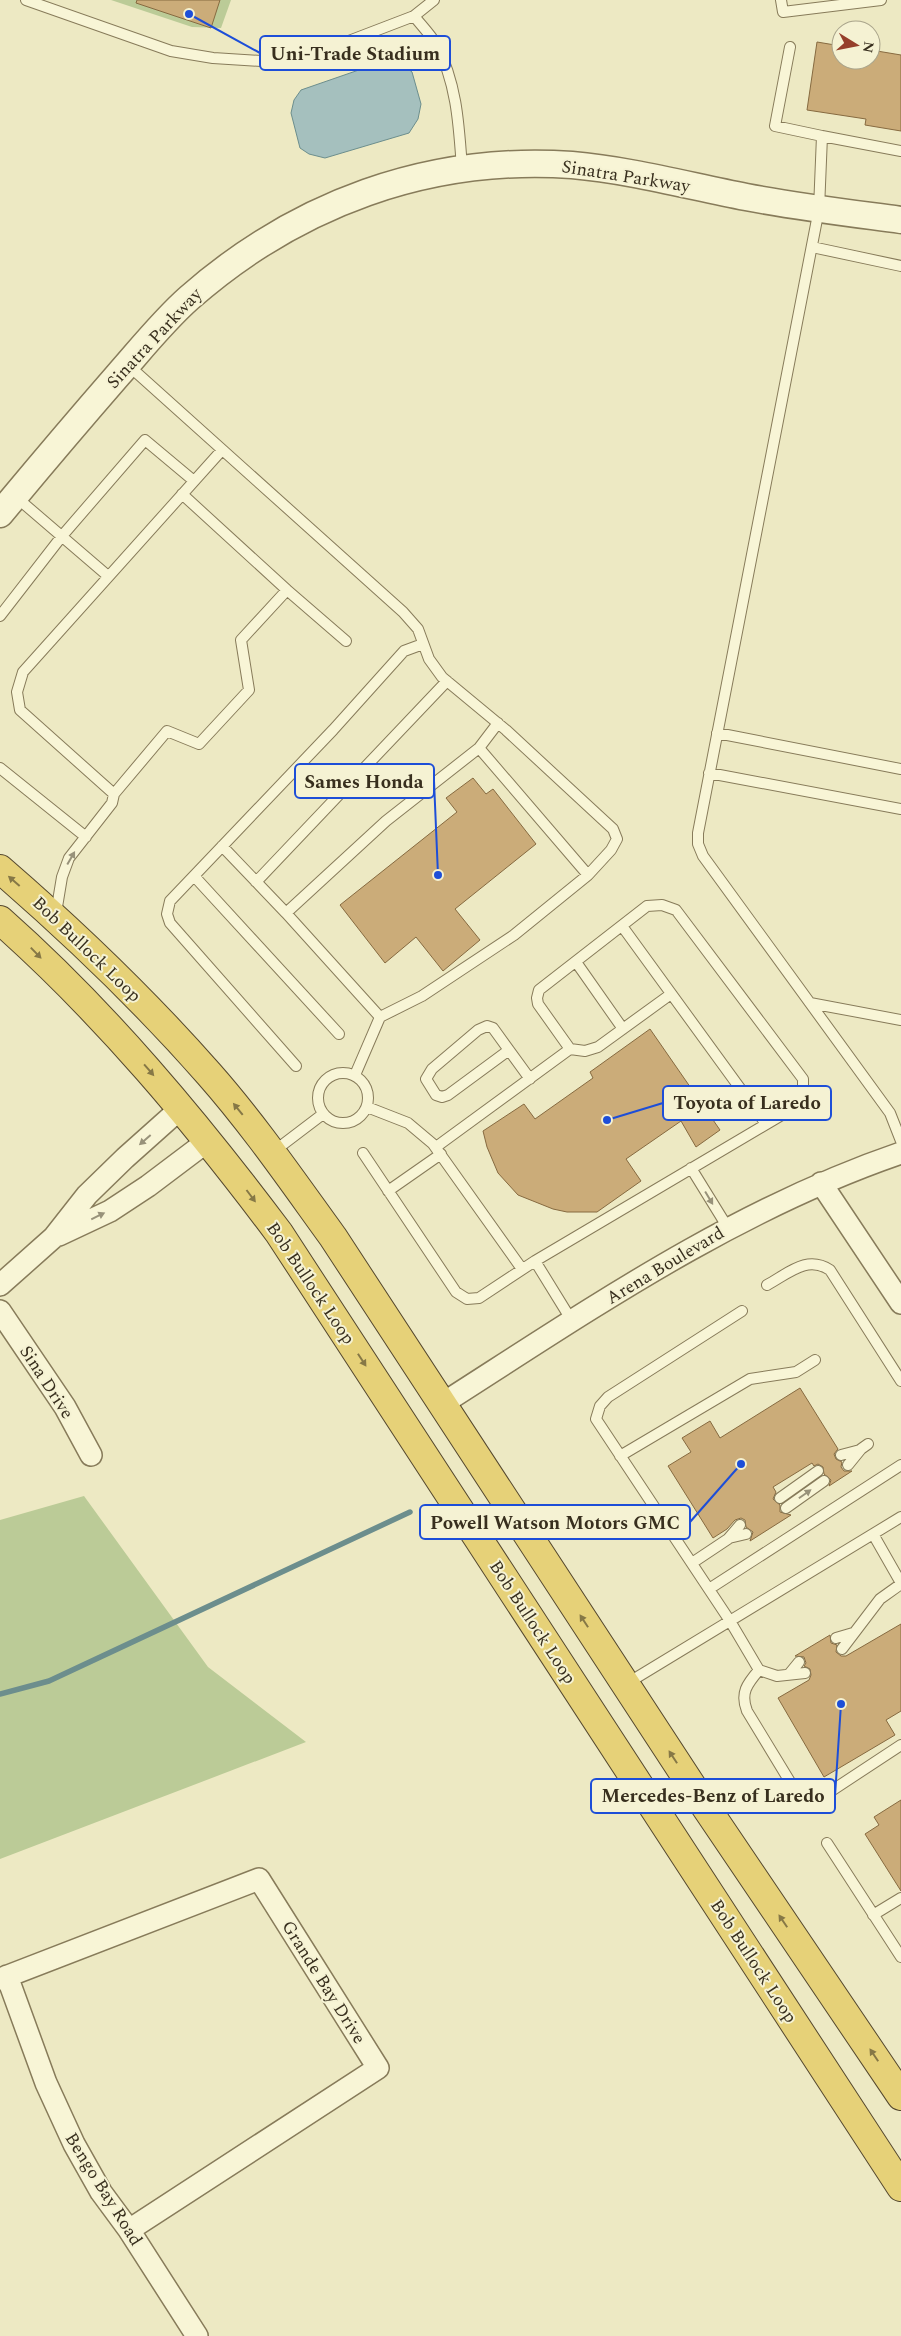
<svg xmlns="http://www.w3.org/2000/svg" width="901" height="2336" viewBox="0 0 901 2336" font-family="Spectral,serif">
<rect width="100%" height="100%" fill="#ede9c3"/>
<path fill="#bbcb97" d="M111,0H231L221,28L192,27Z
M84,1496L208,1667L306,1742L0,1859V1520Z"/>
<path fill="#a5c0be" stroke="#6c8e8d" d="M390,62L401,63L412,72L421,104L418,119L409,133L325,158L309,154L300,148L291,113L294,100L301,90L379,63Z"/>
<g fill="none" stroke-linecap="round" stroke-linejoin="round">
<path stroke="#6c8e8d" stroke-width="5.5" d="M0,1694L49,1681L410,1512"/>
</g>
<path fill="#cbac79" stroke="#866a40" d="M137,0H220L211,28L136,3Z
M817,42L841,46V60H871V50L901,55V131L865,125L866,119L807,110Z
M473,778L486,794L493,789L536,844L455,909L480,940L443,971L416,937L385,963L340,905L457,812L446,798Z
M650,1029L720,1130L696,1147L681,1121L626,1159L641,1181L597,1212H567L553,1209L518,1195L498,1173L487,1147L483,1131L524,1104L535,1119L593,1078L590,1072Z
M800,1388L838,1449L834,1454L836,1459L842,1462L841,1467L844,1471H852L829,1486L831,1480L824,1474L823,1467L818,1464L814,1466L812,1463L773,1487L776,1492L773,1499L780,1505V1512L791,1515L750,1541L753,1532L746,1527L745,1520L741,1518L735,1520L727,1529L713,1538L668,1466L691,1452L682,1438L710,1421L720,1438Z
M901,1624V1711L886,1720L895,1735L824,1777L778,1698L809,1680L811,1675L810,1669L804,1666L806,1663L804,1657L795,1656L830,1635L831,1643L837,1645L836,1652L841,1656H846Z
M901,1800V1891L865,1834L879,1825L874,1817Z"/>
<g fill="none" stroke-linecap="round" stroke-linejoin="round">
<defs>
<path id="service" d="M26,0L171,51L213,58L261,61L320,52L414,16L434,0
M781,0L783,12L881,0
M414,16C421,25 430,34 436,44C457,83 459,126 462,169
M790,47L775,126L822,136
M901,151L822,136L819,209L698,833V844L703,856L890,1113L901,1141
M812,247L901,266
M128,365L403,612L418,629L429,659L442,677L506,730L613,829L617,839L611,850L588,875L479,748L386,821L286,913L380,1017L355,1075
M182,494L287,590
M16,497L108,576
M0,616L62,536L145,440L194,481
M717,733L901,769
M479,748L498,723
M0,768L86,837
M709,773L901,809
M114,794L167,731L199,744L249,690L241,640L287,590L346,641
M222,846L286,913
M194,876L339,1034
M256,882L447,681
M56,913L62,877L69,858L112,803L114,794L20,710L17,692L23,672L222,450
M622,926L766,1124
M576,962L623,1029
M810,1003L901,1020
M380,1017L422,996L514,935L588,875
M570,1049L538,1004L537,998L539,990L647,906L662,905L676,910L803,1079V1095L797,1106L535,1261L572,1321
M509,1050L448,1095L442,1097L436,1095L426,1079L432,1069L478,1030L487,1026L493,1028L530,1079
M296,1066L170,923L167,914L170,901L333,730L404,651L423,644
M318 1098a25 25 0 1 1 50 0a25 25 0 1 1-50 0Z
M367,1107L408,1123L433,1144L522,1269
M436,1147L570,1049L585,1051L598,1047L671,994
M273,1152L323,1114
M363,1153L456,1292L467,1299L479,1298L535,1261
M691,1168L728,1228
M388,1191L441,1154
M767,1285C789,1273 807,1255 830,1270L901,1381
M742,1311L608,1397L600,1406L596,1419L730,1621L759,1670C747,1684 740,1693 747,1711L795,1790L806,1798L819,1799L901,1745
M841,1455L860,1450
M620,1456L750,1379L796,1372L815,1360
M848,1465L861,1449L868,1444
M780,1498L818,1471
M786,1508L824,1481
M873,1534L901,1583
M729,1538L746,1534
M692,1563L728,1539L740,1525
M709,1589L901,1465
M836,1638L853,1633
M842,1649L880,1599L901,1584
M759,1670L777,1676L805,1673
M790,1673L799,1662
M626,1684L901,1517
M827,1843L901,1957
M873,1915L901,1898"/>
<path id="minor" d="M821,1183L901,1303
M59,1235L110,1211L148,1186L209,1140
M0,1285L54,1237L87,1195L125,1158L181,1108
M0,1311L65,1407L91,1455
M442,1404C589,1310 734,1210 901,1153
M7,1976L46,2083L74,2144L101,2192L129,2230L197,2336
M0,1979L259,1879L378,2068L129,2230"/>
<path id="tertiary" d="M0,514C39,467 78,421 118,375C141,349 163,321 189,298C296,204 428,155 572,165C630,170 689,186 746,197C798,207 849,213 901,220"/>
<path id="trunk" d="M0,869C74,933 144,1000 209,1074C254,1125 293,1182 333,1237L705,1806L901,2096
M0,920C105,1013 195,1121 279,1233L901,2187"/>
</defs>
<use href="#service" stroke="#877b5a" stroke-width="12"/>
<use href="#minor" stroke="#877b5a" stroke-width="24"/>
<use href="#tertiary" stroke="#877b5a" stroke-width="29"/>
<use href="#trunk" stroke="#55482e" stroke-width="30"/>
<use href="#service" stroke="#f8f5d6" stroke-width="10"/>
<use href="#minor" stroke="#f8f5d6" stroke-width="21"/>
<use href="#tertiary" stroke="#f8f5d6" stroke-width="26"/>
<use href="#trunk" stroke="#e6d178" stroke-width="28"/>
</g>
<defs><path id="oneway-solid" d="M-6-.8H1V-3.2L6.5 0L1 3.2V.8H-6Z" transform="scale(1.25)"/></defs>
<g fill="#98927a">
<use href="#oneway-solid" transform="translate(71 858) rotate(-60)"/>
<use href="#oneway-solid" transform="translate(145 1140) rotate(139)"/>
<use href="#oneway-solid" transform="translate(709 1198) rotate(59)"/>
<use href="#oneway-solid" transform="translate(98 1216) rotate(-26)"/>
<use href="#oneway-solid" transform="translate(805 1494) rotate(-35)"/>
</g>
<g fill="#867846">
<use href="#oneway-solid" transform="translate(14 881) rotate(-139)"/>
<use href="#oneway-solid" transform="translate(36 953) rotate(46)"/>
<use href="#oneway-solid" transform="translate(149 1070) rotate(49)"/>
<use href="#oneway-solid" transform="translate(238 1109) rotate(-129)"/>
<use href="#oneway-solid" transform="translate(251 1196) rotate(53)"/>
<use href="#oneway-solid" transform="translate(362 1360) rotate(57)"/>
<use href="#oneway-solid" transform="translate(584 1621) rotate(-123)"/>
<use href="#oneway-solid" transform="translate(673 1757) rotate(-123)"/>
<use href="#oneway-solid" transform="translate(783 1921) rotate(-124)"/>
<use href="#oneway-solid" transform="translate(874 2055) rotate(-124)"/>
</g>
<g text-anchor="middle" stroke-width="4" stroke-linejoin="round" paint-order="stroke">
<g font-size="18" fill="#382f1e" stroke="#f5f2d3">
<text transform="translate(626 176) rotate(9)" y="6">Sinatra Parkway</text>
<text transform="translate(154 338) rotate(-47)" y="6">Sinatra Parkway</text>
<text transform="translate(87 949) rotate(44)" y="6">Bob Bullock Loop</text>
<text transform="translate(665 1265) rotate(-31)" y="6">Arena Boulevard</text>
<text transform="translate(311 1283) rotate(56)" y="6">Bob Bullock Loop</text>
<text transform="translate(47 1382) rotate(57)" y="6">Sina Drive</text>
<text transform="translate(533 1622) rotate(57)" y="6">Bob Bullock Loop</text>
<text transform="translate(754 1961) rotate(57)" y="6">Bob Bullock Loop</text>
<text transform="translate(324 1982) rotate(58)" y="6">Grande Bay Drive</text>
<text transform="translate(104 2189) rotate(58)" y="6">Bengo Bay Road</text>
</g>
</g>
<path fill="none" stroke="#1d4ed8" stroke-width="2" d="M189 14L260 53M438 875L434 781M607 1120L663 1103M741 1464L690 1522M841 1704L835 1796"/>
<g fill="#1d4ed8" stroke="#f5f2d3" stroke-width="2">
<circle cx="189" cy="14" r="5"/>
<circle cx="438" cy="875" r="5"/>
<circle cx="607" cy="1120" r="5"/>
<circle cx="741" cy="1464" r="5"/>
<circle cx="841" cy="1704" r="5"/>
</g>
<g fill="#f5f2d3" stroke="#1d4ed8" stroke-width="2">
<rect x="260" y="36" width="190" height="34" rx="5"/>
<rect x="295" y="764" width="139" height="34" rx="5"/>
<rect x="663" y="1086" width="168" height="34" rx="5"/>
<rect x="420" y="1505" width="270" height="34" rx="5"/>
<rect x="591" y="1779" width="244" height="34" rx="5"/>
</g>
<g font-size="19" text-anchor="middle" font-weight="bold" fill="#382f1e">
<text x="355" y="60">Uni-Trade Stadium</text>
<text x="364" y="788">Sames Honda</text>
<text x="747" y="1109">Toyota of Laredo</text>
<text x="555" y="1529">Powell Watson Motors GMC</text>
<text x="713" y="1802">Mercedes-Benz of Laredo</text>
</g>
<g transform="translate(856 45) rotate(100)"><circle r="24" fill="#f5f2d3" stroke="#a9a48b"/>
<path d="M0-4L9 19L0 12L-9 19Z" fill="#963f2b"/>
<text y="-8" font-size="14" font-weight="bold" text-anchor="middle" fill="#382f1e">N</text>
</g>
</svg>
